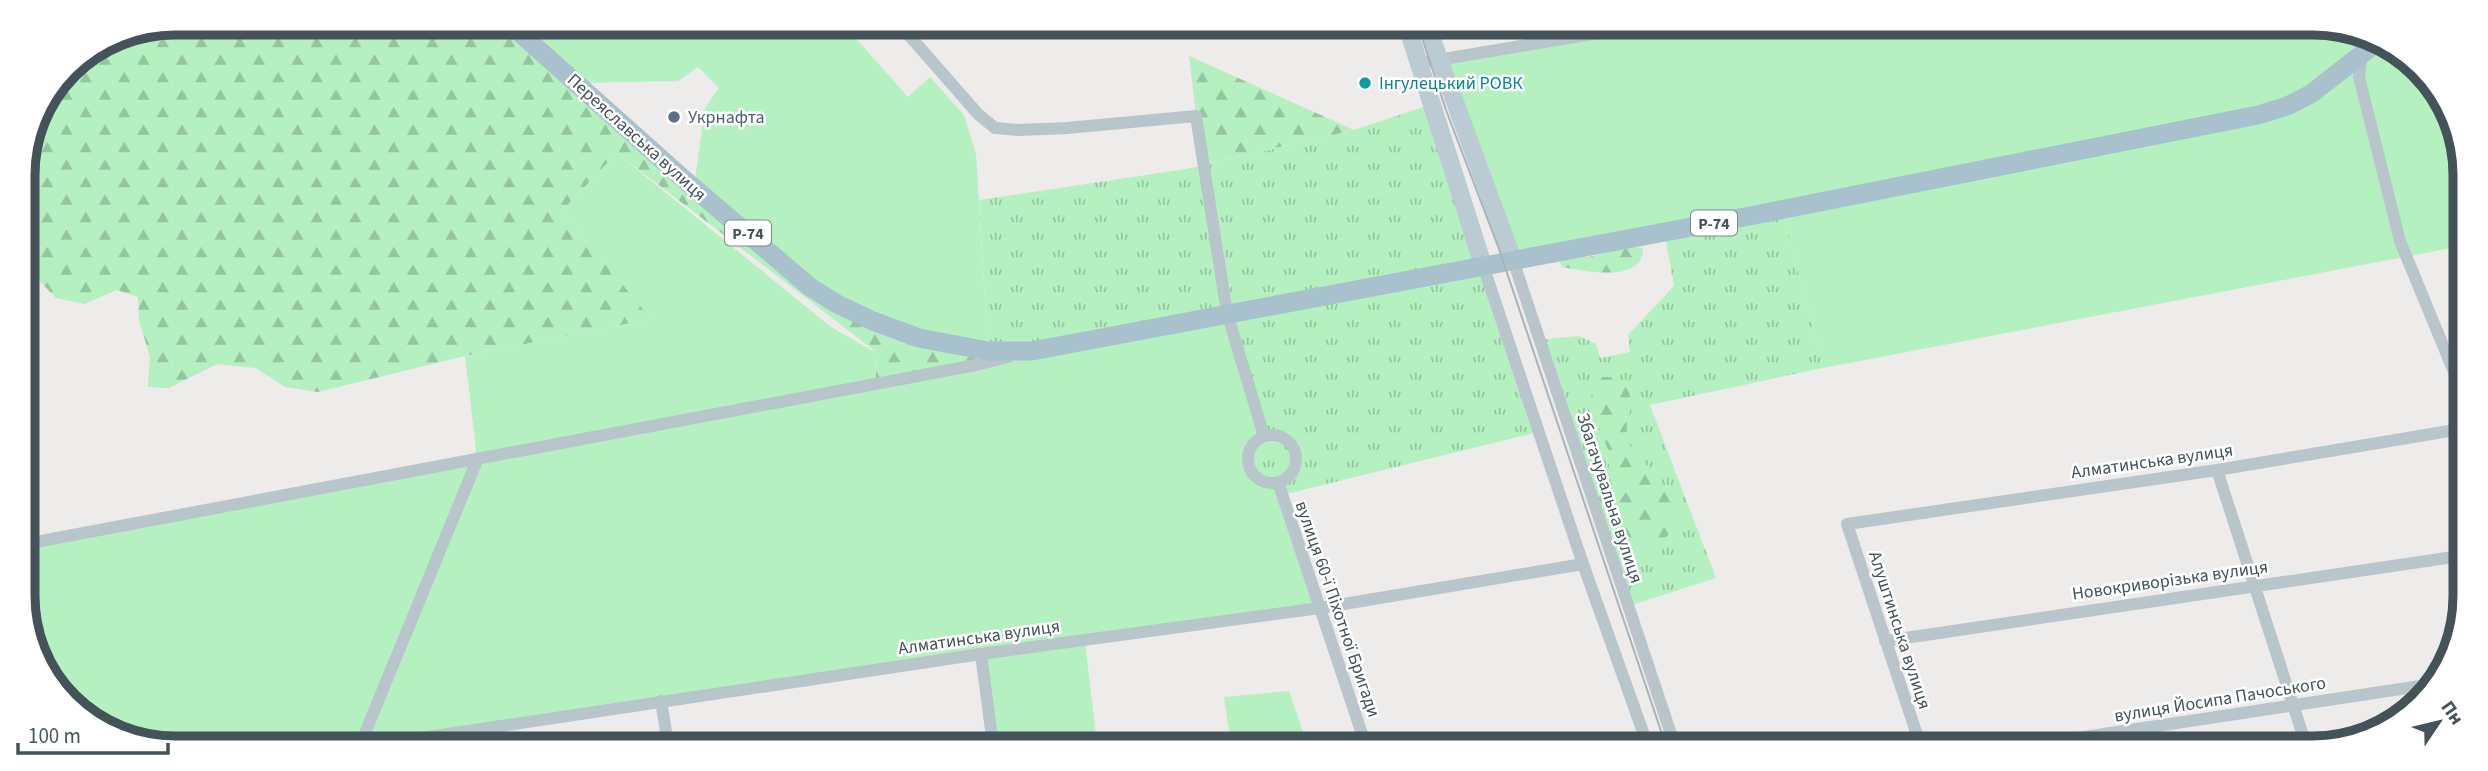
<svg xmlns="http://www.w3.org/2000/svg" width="2488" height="771" viewBox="0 0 2488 771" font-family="'Source Sans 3',sans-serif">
<defs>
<pattern id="grass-tufts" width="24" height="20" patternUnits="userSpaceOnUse" patternTransform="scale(1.75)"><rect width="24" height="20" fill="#b5f0c1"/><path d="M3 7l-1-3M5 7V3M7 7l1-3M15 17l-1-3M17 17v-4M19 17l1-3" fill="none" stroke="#95c5a0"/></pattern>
<pattern id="forest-firs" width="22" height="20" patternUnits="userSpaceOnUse" patternTransform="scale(1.75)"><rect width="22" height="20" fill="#b5f0c1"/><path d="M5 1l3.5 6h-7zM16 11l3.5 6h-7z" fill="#95c5a0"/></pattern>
</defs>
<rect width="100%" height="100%" fill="#eeebeb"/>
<path fill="url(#grass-tufts)" d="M1432,104L1538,432L1282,495L1273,483L1256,478C1245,465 1246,450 1258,439L988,351L979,200L1186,169L1354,130Z
M1782,209L1823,368L1650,405L1716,578L1628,606L1540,340L1579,336L1596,344L1600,358L1630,352L1628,335L1674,286L1664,232Z"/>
<path fill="url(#forest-firs)" d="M175,23L510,24L687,182L873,321L1032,351L876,384L875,351L617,153L562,211L652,319L465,356L318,392L285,387L256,368L217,364L169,388L148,387L150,357L139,320L138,297L117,290L84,304L56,298L24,265L23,166L35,116L68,67L117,34Z
M1189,56L1354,130L1202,165Z
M1632,246L1643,248C1644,284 1584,271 1562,267L1559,261L1567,258L1589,257Z
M1602,377H1618C1646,406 1619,416 1629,443C1633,455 1653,469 1661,481C1681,512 1684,543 1638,545L1621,529L1612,509L1609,498V452L1590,406L1593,384Z"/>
<path fill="#b5f0c1" d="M510,24H843L908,97L930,77L964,115L976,154L988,351L837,304L694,187L705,108L719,88L698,67L678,81L577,83Z
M1640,26L2353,28L2427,74L2462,146V246L1823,368L1782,209L1513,260L1439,60Z
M617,153L831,327L875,352L876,383L1227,313L1264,436C1246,445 1243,463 1256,478L1273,483L1320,608L1085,641L1097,745H993L982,654L381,744L135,743L61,697L26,625L25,544L477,458L465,356L651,319L562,211Z
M1289,691L1308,746L1231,745L1224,697Z"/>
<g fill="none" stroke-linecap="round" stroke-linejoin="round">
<path stroke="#b8c6cc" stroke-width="12" d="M900,25L978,114L995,128L1019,130L1067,128L1196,116L1227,313L1264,436
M2362,53L2359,77L2400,241L2461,389
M1420,63L1640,26
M1513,260L1675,746
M1483,265L1583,564L1648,746
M1248 459a24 24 0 1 1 48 0a24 24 0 1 1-48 0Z
M2217,470L2307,748
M1278,482L1366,746
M25,544L976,365L1008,357
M1885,641L2460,556
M981,654L993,745
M661,701L668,744
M361,743L478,458
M381,744L981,654L1320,608L1583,564
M1921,747L1847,524L2217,470L2461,429
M2018,747L2427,685"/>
<path stroke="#bacbd4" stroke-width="18" d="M1407,26L1483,265
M1427,26L1513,260"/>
<path stroke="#a8c1cc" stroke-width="19" d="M510,24L687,182L810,287L837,304L873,321L919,338L988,351H1032L1750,216L2258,115L2287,106L2311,94L2376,43"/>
<path stroke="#adb2b6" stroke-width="2" d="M1418,26L1446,110L1499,249L1666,746"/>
</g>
<circle fill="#0f9aa8" stroke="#fff" stroke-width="2.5" cx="1365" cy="83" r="7"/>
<circle fill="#5c6f8a" stroke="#fff" stroke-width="2.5" cx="674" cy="117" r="7"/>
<g text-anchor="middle" stroke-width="5" stroke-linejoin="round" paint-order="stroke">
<g fill="#fff" stroke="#7b878b" stroke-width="2">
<rect x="1691" y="210.5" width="46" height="25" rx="5"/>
<rect x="725" y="220.5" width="46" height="25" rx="5"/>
</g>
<g font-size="16" font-weight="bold" fill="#435359">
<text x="1714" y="229">Р-74</text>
<text x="748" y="239">Р-74</text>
</g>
<g font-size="18" fill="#0d838f" stroke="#fff" text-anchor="start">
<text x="1379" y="89">Інгулецький РОВК</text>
</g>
<g font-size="18" fill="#4e5e75" stroke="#fff" text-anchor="start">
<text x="688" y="123">Укрнафта</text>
</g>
<g font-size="18" fill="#435359" stroke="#fff">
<text transform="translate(637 137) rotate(42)" y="6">Переяславська вулиця</text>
<text transform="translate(2152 461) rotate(-8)" y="6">Алматинська вулиця</text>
<text transform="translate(1610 498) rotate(72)" y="6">Збагачувальна вулиця</text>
<text transform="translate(2170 580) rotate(-8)" y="6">Новокриворізька вулиця</text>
<text transform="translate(1338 609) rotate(71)" y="6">вулиця 60-ї Піхотної Бригади</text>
<text transform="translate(1900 630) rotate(72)" y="6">Алуштинська вулиця</text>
<text transform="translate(979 637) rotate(-8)" y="6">Алматинська вулиця</text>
<text transform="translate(2220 699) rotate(-9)" y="6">вулиця Йосипа Пачоського</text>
</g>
</g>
<path d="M0 0H2488V771H0ZM175 35H2313A140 140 0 0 1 2453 175V596A140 140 0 0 1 2313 736H175A140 140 0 0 1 35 596V175A140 140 0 0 1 175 35Z" fill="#fff" fill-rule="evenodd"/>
<path fill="none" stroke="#435359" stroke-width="9" d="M175 35H2313A140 140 0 0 1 2453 175V596A140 140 0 0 1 2313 736H175A140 140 0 0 1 35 596V175A140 140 0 0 1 175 35Z"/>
<g transform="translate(2439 722) rotate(55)" stroke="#ffffff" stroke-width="5" paint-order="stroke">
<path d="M0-5L12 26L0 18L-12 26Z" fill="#435359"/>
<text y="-10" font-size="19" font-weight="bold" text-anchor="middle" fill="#435359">Пн</text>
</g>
<path d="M18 743v10h150v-10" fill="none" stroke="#435359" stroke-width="3.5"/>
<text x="28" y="743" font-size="21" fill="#435359" stroke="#ffffff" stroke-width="5" paint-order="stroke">100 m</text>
</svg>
